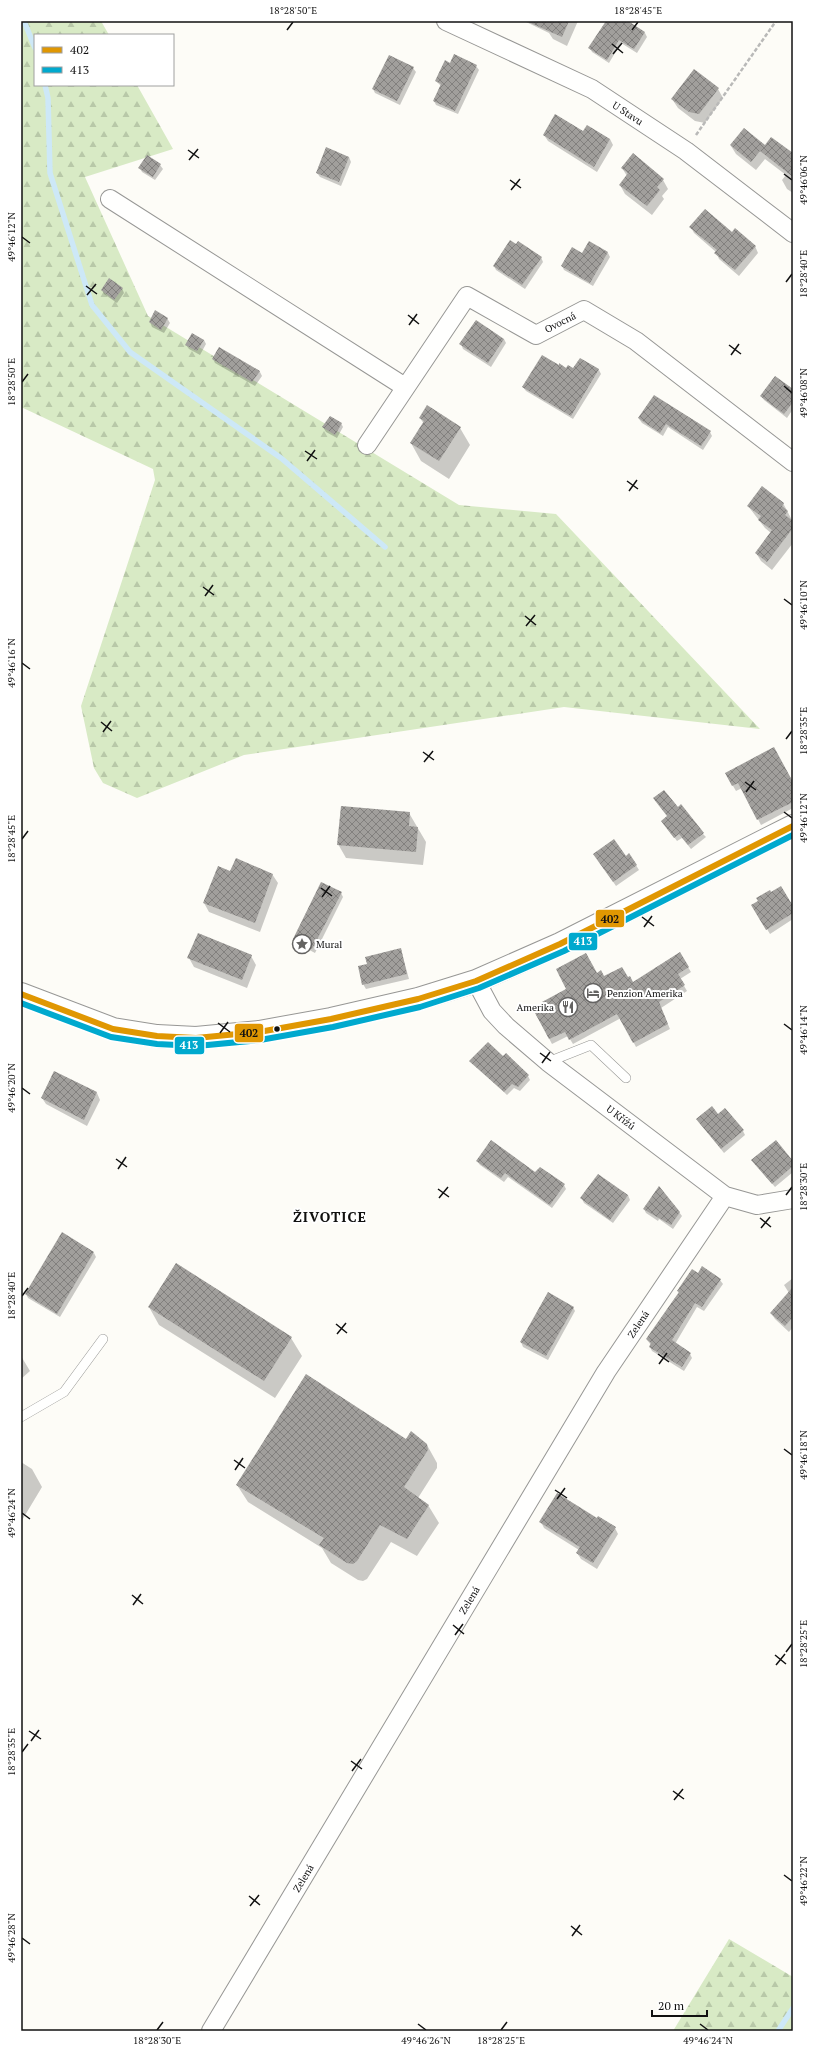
<svg xmlns="http://www.w3.org/2000/svg" width="814" height="2052" viewBox="0 0 814 2052" font-family="'PT Serif',serif">
<defs>
<pattern id="forest-firs" width="22" height="20" patternUnits="userSpaceOnUse"><rect width="22" height="20" fill="#d8eac5"/><path d="M5 1l3.5 6h-7zM16 11l3.5 6h-7z" fill="#b8c8a8"/></pattern>
<pattern id="building-cross-hatch" width="8" height="8" patternUnits="userSpaceOnUse"><rect width="8" height="8" fill="#a19f9c"/><path d="M0 0l8 8M0 8l8-8" fill="none" stroke="#82807e"/></pattern>
</defs>
<rect width="100%" height="100%" fill="#fdfcf7"/>
<path fill="url(#forest-firs)" d="M21,21H101L109,35H35V85H137L173,149L85,177L148,316L459,505L556,514L760,729L564,707L244,755L137,798L103,783L94,768L81,706L155,480L153,469L21,407Z
M729,1939L793,1977V2031H673Z"/>
<path fill="#0003" d="M524,21H578L567,46L553,39L549,33Z
M607,21H626L645,33L647,37L637,53L621,43L609,63L592,52L590,48Z
M451,64L476,66L479,70L458,114L436,105L434,101L441,86L436,81Z
M413,68L416,72L400,105L375,93L373,89Z
M718,89L723,98L705,123L695,121L678,108L672,99Z
M584,133L610,139L613,145L597,172L548,141L544,135Z
M731,146H765L793,159V193L787,189L782,180L786,175L765,159L756,170L736,154Z
M633,154L663,180L668,189L662,196L664,199L652,215L625,194L620,185L627,176L622,168Z
M349,157L351,162L341,186L320,177L317,173Z
M160,165L163,169L155,180L142,172L140,168Z
M691,227L732,233L755,246L758,253L739,276L719,259L716,252L694,233Z
M590,242L608,253L610,257L593,286L564,270L562,266L583,254Z
M541,257L543,262L525,289L496,270L494,266Z
M122,288L124,293L117,303L104,294L102,290Z
M167,318L170,323L164,333L152,327L150,322Z
M504,339L506,343L491,367L463,349L461,344Z
M204,340L206,344L200,355L189,349L186,345Z
M219,348L260,372L262,376L255,386L215,363L213,359Z
M581,359L599,370L601,374L573,419L526,391L523,387L559,366L574,370Z
M793,391V409L787,418L764,400L761,396Z
M420,418L460,428L470,445L449,479L421,461L411,443L424,424Z
M639,419L710,432L712,436L703,450L668,427L663,436L642,423Z
M341,423L343,427L337,438L326,432L323,427Z
M783,503L793,522V543L772,570L761,561L756,553L771,533L765,528L748,506Z
M726,774L793,782V808L761,825L742,788L736,791Z
M678,809L706,837L691,849L682,838L677,841L665,825Z
M409,813L426,842L423,865L346,858L338,844Z
M629,854L639,870L616,886L597,858L625,857Z
M272,874L278,883L260,932L209,912L204,903Z
M341,893L343,897L315,953L296,943L294,939Z
M759,901L793,908V919L770,934L752,905Z
M401,950L409,979L366,989L363,984L368,965Z
M680,954L691,972L680,979L687,991L661,1008L670,1029L636,1047L621,1018L573,1044L568,1036L552,1044L536,1014L597,974L604,978H628L633,984Z
M251,956L256,965L247,988L194,967L189,958Z
M503,1058L528,1076L530,1080L520,1091L514,1088L507,1095L471,1061Z
M54,1072L97,1093L100,1100L87,1126L46,1104L42,1098Z
M718,1115L743,1131L745,1135L724,1153L700,1123Z
M477,1161L536,1174L564,1185L566,1189L552,1208L508,1177L504,1182L480,1165Z
M793,1163V1172L775,1187L755,1164Z
M628,1195L630,1200L613,1223L584,1203L582,1199Z
M644,1209L679,1212L682,1216L673,1229L659,1219L658,1221L646,1213Z
M94,1253L96,1257L60,1317L28,1298L26,1294Z
M698,1274L720,1280L723,1284L704,1311L697,1307L675,1344L690,1354L692,1358L684,1371L652,1351L650,1347L651,1345L647,1340L679,1294L678,1291Z
M793,1278V1327L789,1332L775,1319L771,1313L789,1293L784,1285Z
M149,1307L291,1338L302,1356L275,1398L159,1325Z
M573,1307L575,1311L548,1360L523,1347L521,1342Z
M21,1356L30,1371L21,1379Z
M406,1441L427,1445L437,1463V1468L418,1498L428,1505L439,1523L417,1556L391,1542L367,1579L363,1581L358,1580L331,1563L322,1548L248,1502L237,1485Z
M21,1462L32,1469L42,1487L21,1522Z
M598,1519L615,1528L618,1534L597,1569L581,1559L577,1553L579,1550L544,1528L541,1522Z"/>
<g fill="none" stroke-linecap="round" stroke-linejoin="round">
<path stroke="#cde8f7" stroke-width="5.5" d="M24,21L35,48
M45,85L48,98L50,173L92,305L130,352L281,458L385,547
M778,2031L793,2008"/>
</g>
<path fill="url(#building-cross-hatch)" d="M526,21H569L562,37Z
M606,21H628L645,32L634,49L619,40L607,60L588,48Z
M454,54L477,65L455,111L433,101L441,84L435,81L445,60L450,63Z
M389,55L414,67L397,101L372,89Z
M694,69L719,88L699,114L689,112L671,99Z
M555,114L583,131L587,125L610,139L594,167L543,135Z
M744,128L765,145L771,137L793,153V177L760,151L751,162L730,145Z
M326,147L349,157L339,182L316,173Z
M633,153L664,179L657,187L660,190L647,206L619,185L628,173L621,168Z
M147,155L161,164L153,177L138,168Z
M705,209L732,232L735,228L756,246L735,270L714,253L717,250L689,227Z
M510,240L516,244L518,241L542,257L522,285L493,266Z
M589,241L608,252L590,283L561,266L572,247L582,253Z
M109,278L123,288L114,300L101,290Z
M155,310L168,318L161,330L149,322Z
M476,320L504,339L488,363L459,344Z
M192,333L204,340L197,351L185,345Z
M219,347L260,371L252,382L212,359Z
M542,355L559,365V363L566,368L568,365L573,368L580,358L599,369L571,416L522,387Z
M775,376L793,389V402L784,414L760,396Z
M654,395L711,431L701,446L666,424L660,433L638,418Z
M427,405L461,427L439,461L410,443L424,421L419,418Z
M330,416L342,423L335,435L322,427Z
M762,486L784,503L782,506L788,511L785,515L793,521V528L767,562L755,553L772,530L758,520L761,516L747,506Z
M774,747L793,782V802L757,820L738,783L732,786L725,773Z
M664,790L678,807L681,804L704,833L688,845L679,834L674,838L661,821L667,816L653,798Z
M341,806L410,812L409,826L418,827L416,852L337,845Z
M614,839L626,856L629,853L637,865L613,882L593,854Z
M236,858L273,874L255,923L203,903L218,866L230,871Z
M321,882L342,892L312,949L293,939Z
M781,886L793,906V913L766,930L751,905L758,901L756,898L770,890L771,892Z
M198,933L252,955L242,980L187,958Z
M401,948L407,974L362,985L358,966L367,964L365,957Z
M680,952L689,967L678,974L685,985L659,1002L668,1024L633,1043L617,1014L569,1040L565,1032L549,1039L535,1013L546,1007L542,1002L566,989L556,969L586,953L597,973L601,970L604,976L622,967L628,977L630,976L633,982Z
M488,1042L503,1056L506,1053L529,1075L518,1087L512,1084L504,1092L469,1061Z
M54,1071L97,1092L84,1120L41,1098Z
M712,1106L718,1114L725,1108L744,1130L721,1149L696,1119Z
M491,1140L535,1172L540,1167L565,1184L550,1205L505,1173L501,1178L476,1161Z
M776,1140L793,1161V1166L772,1184L751,1160Z
M598,1174L628,1195L610,1220L580,1198Z
M659,1186L680,1212L671,1225L643,1209Z
M62,1232L94,1252L57,1314L25,1294Z
M176,1263L292,1337L264,1381L148,1307Z
M702,1266L721,1279L702,1307L695,1303L672,1340L691,1353L682,1367L649,1347L651,1343L646,1339L679,1292L677,1291L692,1269L698,1273Z
M793,1287V1317L785,1326L770,1313Z
M548,1292L574,1307L546,1356L520,1342Z
M306,1374L406,1439L411,1431L427,1444L428,1450L404,1487L429,1505L407,1539L380,1525L357,1561L353,1564L347,1563L319,1545L324,1538L236,1485Z
M557,1493L597,1518L598,1516L616,1527L593,1563L576,1553L580,1547L539,1522Z"/>
<g fill="none" stroke-linecap="round" stroke-linejoin="round">
<defs>
<path id="service" d="M548,1062L591,1045L626,1078
M21,1417L64,1392L103,1339"/>
<path id="minor" d="M446,21L592,89L686,151L793,233
M110,199L405,387
M367,445L467,296L536,335L584,310L636,341L793,462
M476,981L492,1011L506,1026L548,1062L725,1196L757,1205L793,1199
M211,2031L606,1372L725,1196"/>
<path id="tertiary" d="M21,994L113,1029L157,1036L196,1038L259,1032L331,1019L418,999L476,981L560,944L793,826"/>
</defs>
<use href="#service" stroke="#979795" stroke-width="10"/>
<use href="#minor" stroke="#979795" stroke-width="20"/>
<use href="#tertiary" stroke="#979795" stroke-width="24"/>
<path stroke="#b9b9b8" stroke-width="2.5" stroke-dasharray="4 2" stroke-linecap="butt" d="M696,135L776,21"/>
<use href="#service" stroke="#fffffe" stroke-width="9"/>
<use href="#minor" stroke="#fffffe" stroke-width="18"/>
<use href="#tertiary" stroke="#fffffe" stroke-width="22"/>
<defs>
<path id="bus-1" d="M21,994L113,1029L157,1036L196,1038L259,1032L331,1019L418,999L476,981L560,944L793,826"/>
<path id="bus-2" d="M21,1003L111,1037L157,1044L197,1046L260,1040L333,1027L420,1007L479,988L564,951L793,835"/>
</defs>
<use href="#bus-1" stroke="#fff" stroke-width="9"/>
<use href="#bus-2" stroke="#fff" stroke-width="9"/>
<use href="#bus-1" stroke="#e09702" stroke-width="6"/>
<use href="#bus-2" stroke="#00a9ce" stroke-width="6"/>
</g>
<path fill="none" stroke="#111" stroke-width="1.5" d="M287,30L293,22M632,30L638,22M612,44L623,53M613,54L622,43M188,150L199,158M189,160L198,149M784,174L792,180M510,180L521,188M511,190L520,179M22,237L30,243M786,282L792,274M86,286L97,294M87,295L96,284M408,315L419,324M409,325L417,314M729,345L741,354M731,355L739,344M22,382L28,374M784,386L792,393M305,451L317,459M307,461L315,450M627,481L638,489M629,491L637,480M203,587L214,595M205,596L213,585M784,599L792,605M525,616L536,625M526,626L535,615M22,663L30,669M101,722L112,731M103,732L111,721M786,739L792,731M423,752L434,760M424,762L433,751M745,782L756,790M746,792L754,781M784,812L792,818M22,839L28,831M321,888L332,896M322,897L330,886M642,917L654,926M644,927L652,916M218,1023L230,1032M784,1024L792,1030M220,1033L228,1022M540,1053L551,1061M542,1063L550,1052M22,1088L30,1094M116,1159L127,1167M118,1169L126,1157M438,1189L449,1197M786,1195L792,1187M439,1198L448,1187M760,1218L771,1227M761,1228L770,1217M22,1296L28,1288M336,1324L347,1333M337,1334L346,1323M658,1354L669,1362M659,1364L667,1353M784,1449L792,1455M234,1460L245,1468M235,1470L243,1458M555,1490L567,1498M557,1499L565,1488M22,1513L30,1519M132,1595L143,1604M133,1605L141,1594M453,1625L464,1634M455,1635L463,1624M786,1652L792,1644M775,1655L786,1664M776,1665L785,1654M29,1731L41,1739M31,1741L39,1730M22,1752L28,1744M351,1761L362,1769M352,1771L361,1759M673,1791L684,1799M674,1800L683,1789M784,1875L792,1881M249,1896L260,1905M250,1906L259,1895M571,1926L582,1935M572,1936L580,1925M22,1938L30,1944M418,2024L426,2030M700,2024L708,2030M157,2030L163,2022M501,2030L507,2022"/>
<defs>
<symbol id="sight-ring" viewBox="-11 -11 22 22"><circle r="9.5" fill="#fff" stroke="#646362" stroke-width="1.5"/><path d="M0-6L1.8-2.2L6-1.7L2.9 1.2L3.7 5.4L0 3.3L-3.7 5.4L-2.9 1.2L-6-1.7L-1.8-2.2Z" fill="#646362"/></symbol>
<symbol id="hotel-ring" viewBox="-11 -11 22 22"><circle r="9.5" fill="#fff" stroke="#646362" stroke-width="1.5"/><path d="M-6-4.5h1.5V1H6V5H4.5V3h-9V5H-6ZM-4 0a1.8 1.8 0 1 1 3.6 0ZM.5 0V-2.5h3Q6-2.5 6 0Z" fill="#646362"/></symbol>
<symbol id="restaurant-ring" viewBox="-11 -11 22 22"><circle r="9.5" fill="#fff" stroke="#646362" stroke-width="1.5"/><path d="M-5-6h1v4h1v-4h1v4h1v-4h1v5L-1.5 .5V6h-2V.5L-5-1ZM5-6V6H3V1.5H1.5Q1.5-4 5-6Z" fill="#646362"/></symbol>
</defs>
<g fill-rule="evenodd">
<use href="#sight-ring" x="291" y="933" width="22" height="22"/>
<use href="#hotel-ring" x="582" y="982" width="22" height="22"/>
<use href="#restaurant-ring" x="557" y="996" width="22" height="22"/>
</g>
<circle fill="#111" stroke="#fff" stroke-width="1.5" cx="277" cy="1029" r="3.5"/>
<g text-anchor="middle" stroke-width="4" stroke-linejoin="round" paint-order="stroke">
<g font-size="10" fill="#111" stroke="#fff">
<text transform="translate(628 113) rotate(33)" y="4">U Stavu</text>
<text transform="translate(560 322) rotate(-27)" y="4">Ovocná</text>
<text transform="translate(621 1117) rotate(37)" y="4">U Křížů</text>
<text transform="translate(638 1324) rotate(-56)" y="4">Zelená</text>
<text transform="translate(469 1600) rotate(-59)" y="4">Zelená</text>
<text transform="translate(303 1878) rotate(-59)" y="4">Zelená</text>
</g>
<g font-size="10" fill="#111" stroke="#fff" text-anchor="start">
<text x="316" y="948">Mural</text>
<text x="607" y="997">Penzion Amerika</text>
<text x="554" y="1011" text-anchor="end">Amerika</text>
</g>
<g font-size="14" font-weight="bold" letter-spacing="1" fill="#111" stroke="#fff">
<text x="330" y="1222">ŽIVOTICE</text>
</g>
</g>
<g stroke="#fff" stroke-width="1.5">
<rect x="595" y="909" width="30" height="19" rx="4" fill="#e09702"/>
<rect x="568" y="932" width="30" height="19" rx="4" fill="#00a9ce"/>
<rect x="234" y="1023" width="30" height="20" rx="4" fill="#e09702"/>
<rect x="174" y="1036" width="31" height="19" rx="4" fill="#00a9ce"/>
</g>
<g font-size="11" text-anchor="middle" font-weight="bold" fill="#fff">
<text x="583" y="945">413</text>
<text x="189" y="1049">413</text>
</g>
<g font-size="11" text-anchor="middle" font-weight="bold" fill="#111">
<text x="610" y="923">402</text>
<text x="249" y="1037">402</text>
</g>
<rect width="814" height="2052" fill="none" stroke="#ffffff" stroke-width="44"/>
<rect x="34" y="34" width="140" height="52" fill="#ffffff" stroke="#a0a0a0"/>
<rect x="42" y="47" width="20" height="6" fill="#e09702" stroke="#a0a0a0"/>
<text x="70" y="54" font-size="12" fill="#111111">402</text>
<rect x="42" y="67" width="20" height="6" fill="#00a9ce" stroke="#a0a0a0"/>
<text x="70" y="74" font-size="12" fill="#111111">413</text>
<path d="M652 2010v6h55v-6" fill="none" stroke="#111111" stroke-width="2"/>
<text x="658" y="2010" font-size="12" fill="#111111" stroke="#ffffff" stroke-width="3" paint-order="stroke">20 m</text>
<rect x="22" y="22" width="770" height="2008" fill="none" stroke="#111" stroke-width="1.5"/>
<g font-size="10" text-anchor="middle" fill="#111">
<text x="293" y="14">18°28'50"E</text>
<text x="638" y="14">18°28'45"E</text>
<text transform="translate(803 180) rotate(-90)" y="4">49°46'06"N</text>
<text transform="translate(11 237) rotate(-90)" y="4">49°46'12"N</text>
<text transform="translate(803 274) rotate(-90)" y="4">18°28'40"E</text>
<text transform="translate(11 382) rotate(-90)" y="4">18°28'50"E</text>
<text transform="translate(803 393) rotate(-90)" y="4">49°46'08"N</text>
<text transform="translate(803 605) rotate(-90)" y="4">49°46'10"N</text>
<text transform="translate(11 663) rotate(-90)" y="4">49°46'16"N</text>
<text transform="translate(803 731) rotate(-90)" y="4">18°28'35"E</text>
<text transform="translate(803 818) rotate(-90)" y="4">49°46'12"N</text>
<text transform="translate(11 839) rotate(-90)" y="4">18°28'45"E</text>
<text transform="translate(803 1030) rotate(-90)" y="4">49°46'14"N</text>
<text transform="translate(11 1088) rotate(-90)" y="4">49°46'20"N</text>
<text transform="translate(803 1187) rotate(-90)" y="4">18°28'30"E</text>
<text transform="translate(11 1296) rotate(-90)" y="4">18°28'40"E</text>
<text transform="translate(803 1455) rotate(-90)" y="4">49°46'18"N</text>
<text transform="translate(11 1513) rotate(-90)" y="4">49°46'24"N</text>
<text transform="translate(803 1644) rotate(-90)" y="4">18°28'25"E</text>
<text transform="translate(11 1752) rotate(-90)" y="4">18°28'35"E</text>
<text transform="translate(803 1881) rotate(-90)" y="4">49°46'22"N</text>
<text transform="translate(11 1938) rotate(-90)" y="4">49°46'28"N</text>
<text x="157" y="2044">18°28'30"E</text>
<text x="426" y="2044">49°46'26"N</text>
<text x="501" y="2044">18°28'25"E</text>
<text x="708" y="2044">49°46'24"N</text>
</g>
</svg>
